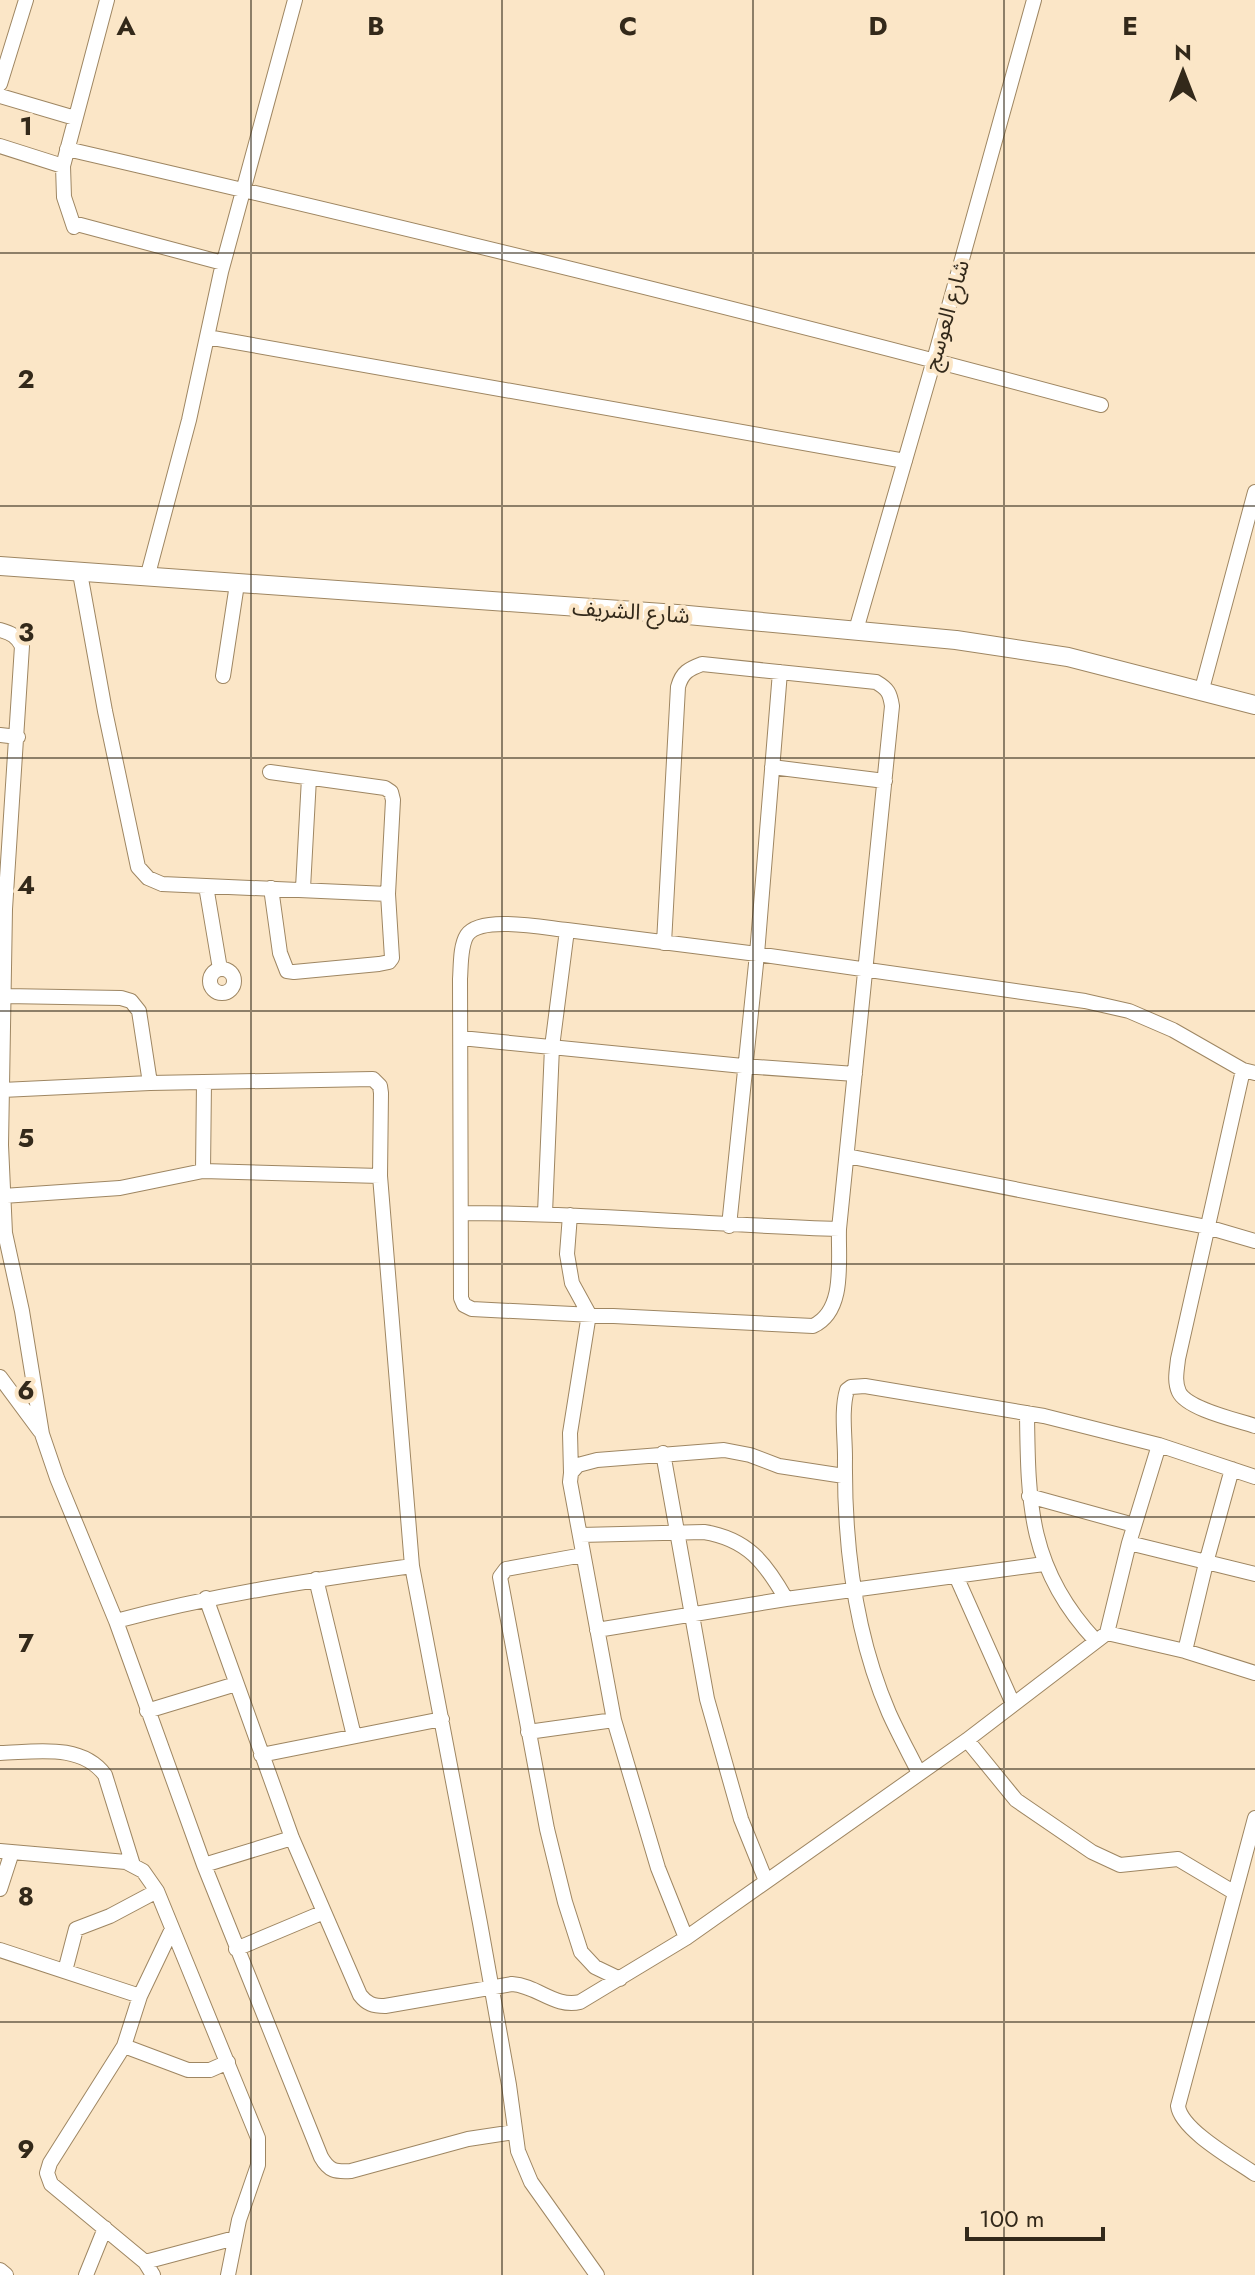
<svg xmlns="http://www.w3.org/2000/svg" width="1255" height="2275" viewBox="0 0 1255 2275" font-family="Jost,'Noto Sans Arabic',sans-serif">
<rect width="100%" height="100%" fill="#fbe6c7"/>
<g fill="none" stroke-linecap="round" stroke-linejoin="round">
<defs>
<path id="minor" d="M0,84L26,0
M0,96L75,118
M0,146L63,166
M67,149C413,229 758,312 1101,405
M73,223L223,263
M74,227L64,197L63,166L107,0
M207,337L905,461
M80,573L105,711L138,867L148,878L162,884L388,894
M147,578L189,420L221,272L295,0
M0,630C11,633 17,636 22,646L5,909L1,1145L5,1233L22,1311L42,1434L57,1478L116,1621L204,1865L321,2157C329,2171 335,2172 351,2171L468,2139L514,2132
M856,630L934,360L1034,0
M223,676L237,584
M1202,689L1255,492
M0,735L18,737
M772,767L885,781
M270,772L385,788L391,792L393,800L388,894L392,958L389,962L379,964L294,972L287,971L280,953L271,888
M206,886L220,969
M303,888L309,778
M567,930C545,928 481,915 467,935C460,946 461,966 460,979L461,1298L464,1305L472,1309L813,1326C846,1311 838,1260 839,1229L892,706C890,693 888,689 876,682L702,664C689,669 682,672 678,687L664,943
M210 981a12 12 0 1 1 24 0a12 12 0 1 1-24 0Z
M5,996L121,998L131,1001L139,1011L150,1083
M461,1038L743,1066L855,1074
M1243,1070L1178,1359C1177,1370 1174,1381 1179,1392C1187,1409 1237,1420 1255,1426
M2,1090L150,1083L373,1079L380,1086L381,1093L380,1176L412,1566
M847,1156L1207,1227L1255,1241
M203,1171L204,1082
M3,1196L120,1188L203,1171L380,1176
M462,1213C588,1213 713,1225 839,1229
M545,1213L552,1047L567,930L757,954L1085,1001L1129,1011L1173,1030L1243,1070L1255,1073
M570,1215L567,1254L572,1283L589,1314L570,1433L571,1473
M729,1226L757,954L780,672
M0,1377L40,1431
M1027,1413C1028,1505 1029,1570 1096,1641
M663,1453L707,1699L741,1819L766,1881
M1029,1496L1134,1525
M580,1535L704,1532C747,1539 765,1562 786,1599
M1129,1543L1255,1574
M583,1555L506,1569L500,1577L547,1829L565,1902L581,1952L595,1967L620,1979
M956,1576L1013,1704
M316,1579L354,1736
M206,1598L292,1838L360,1995C367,2004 373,2006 385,2006L512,1984C538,1986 555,2008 580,2002L686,1938L967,1740L1107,1633L1129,1543L1159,1445
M116,1621C214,1595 311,1580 412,1566L480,1923L509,2085L518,2151L531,2182L597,2275
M597,1630L786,1599L1044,1564
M1107,1633L1185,1651L1255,1673
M1185,1651L1206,1563L1232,1469
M147,1711L236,1684
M528,1732L614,1720
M967,1740L1016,1800L1092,1852L1120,1865L1178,1859L1235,1893
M0,1753C36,1752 81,1743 105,1775L133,1865
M261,1755L442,1719
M919,1773C909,1753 898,1733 889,1713C854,1632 844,1544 845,1457C845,1436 841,1410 847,1390L851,1387L865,1386L1044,1416L1159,1445L1255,1477
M1255,1818L1178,2106C1181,2130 1235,2160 1255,2174
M0,1851L126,1862L143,1871L157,1891L258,2138V2165L239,2220L228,2275
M204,1865L292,1838
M0,1889L12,1852
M686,1938L658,1868L614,1720L570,1482L571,1473L578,1465L597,1460L724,1450L750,1455L779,1466L844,1476
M236,1949L324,1912
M0,1950L140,1996
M65,1971L76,1929L110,1916L157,1891
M124,2046L188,2070H210L228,2062
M145,2262L235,2238
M0,2270L6,2275
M86,2275L105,2228
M153,2275L145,2262L51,2184L47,2173L50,2163L124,2046L140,1996L172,1929"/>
<path id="major" d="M0,566L677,614L956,640L1068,657L1255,705"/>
</defs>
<use href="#minor" stroke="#9e8662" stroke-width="16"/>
<use href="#major" stroke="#9e8662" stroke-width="20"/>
<use href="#minor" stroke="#fff" stroke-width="14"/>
<use href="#major" stroke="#fff" stroke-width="18"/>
</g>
<path fill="none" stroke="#33291a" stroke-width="2" stroke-opacity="0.55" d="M251,0V2275M502,0V2275M753,0V2275M1004,0V2275M0,253H1255M0,506H1255M0,758H1255M0,1011H1255M0,1264H1255M0,1517H1255M0,1769H1255M0,2022H1255"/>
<g text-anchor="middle" stroke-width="8" stroke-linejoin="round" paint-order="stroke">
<g font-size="22" fill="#33291a" stroke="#fbe6c7">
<text transform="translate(946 315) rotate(-74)" y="8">شارع العوسج</text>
<text transform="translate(631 611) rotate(4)" y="8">شارع الشريف</text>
</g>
</g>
<g font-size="26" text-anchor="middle" font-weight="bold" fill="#33291a" stroke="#fbe6c7" stroke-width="8" stroke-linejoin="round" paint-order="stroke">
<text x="126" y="35">A</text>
<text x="376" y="35">B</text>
<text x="628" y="35">C</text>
<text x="878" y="35">D</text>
<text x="1130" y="35">E</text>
<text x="26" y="135">1</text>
<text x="26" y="388">2</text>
<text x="26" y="641">3</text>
<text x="26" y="894">4</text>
<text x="26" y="1147">5</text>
<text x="26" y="1399">6</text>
<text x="26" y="1652">7</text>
<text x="26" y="1905">8</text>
<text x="26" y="2158">9</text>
</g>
<g transform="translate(1183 72)" stroke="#fbe6c7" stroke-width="6" paint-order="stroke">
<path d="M0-6L14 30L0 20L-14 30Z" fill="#33291a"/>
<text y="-12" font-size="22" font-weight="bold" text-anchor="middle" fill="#33291a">N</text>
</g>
<path d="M967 2227v12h136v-12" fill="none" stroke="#33291a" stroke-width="4"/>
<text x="979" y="2227" font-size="24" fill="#33291a" stroke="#fbe6c7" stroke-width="6" paint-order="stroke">100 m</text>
</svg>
